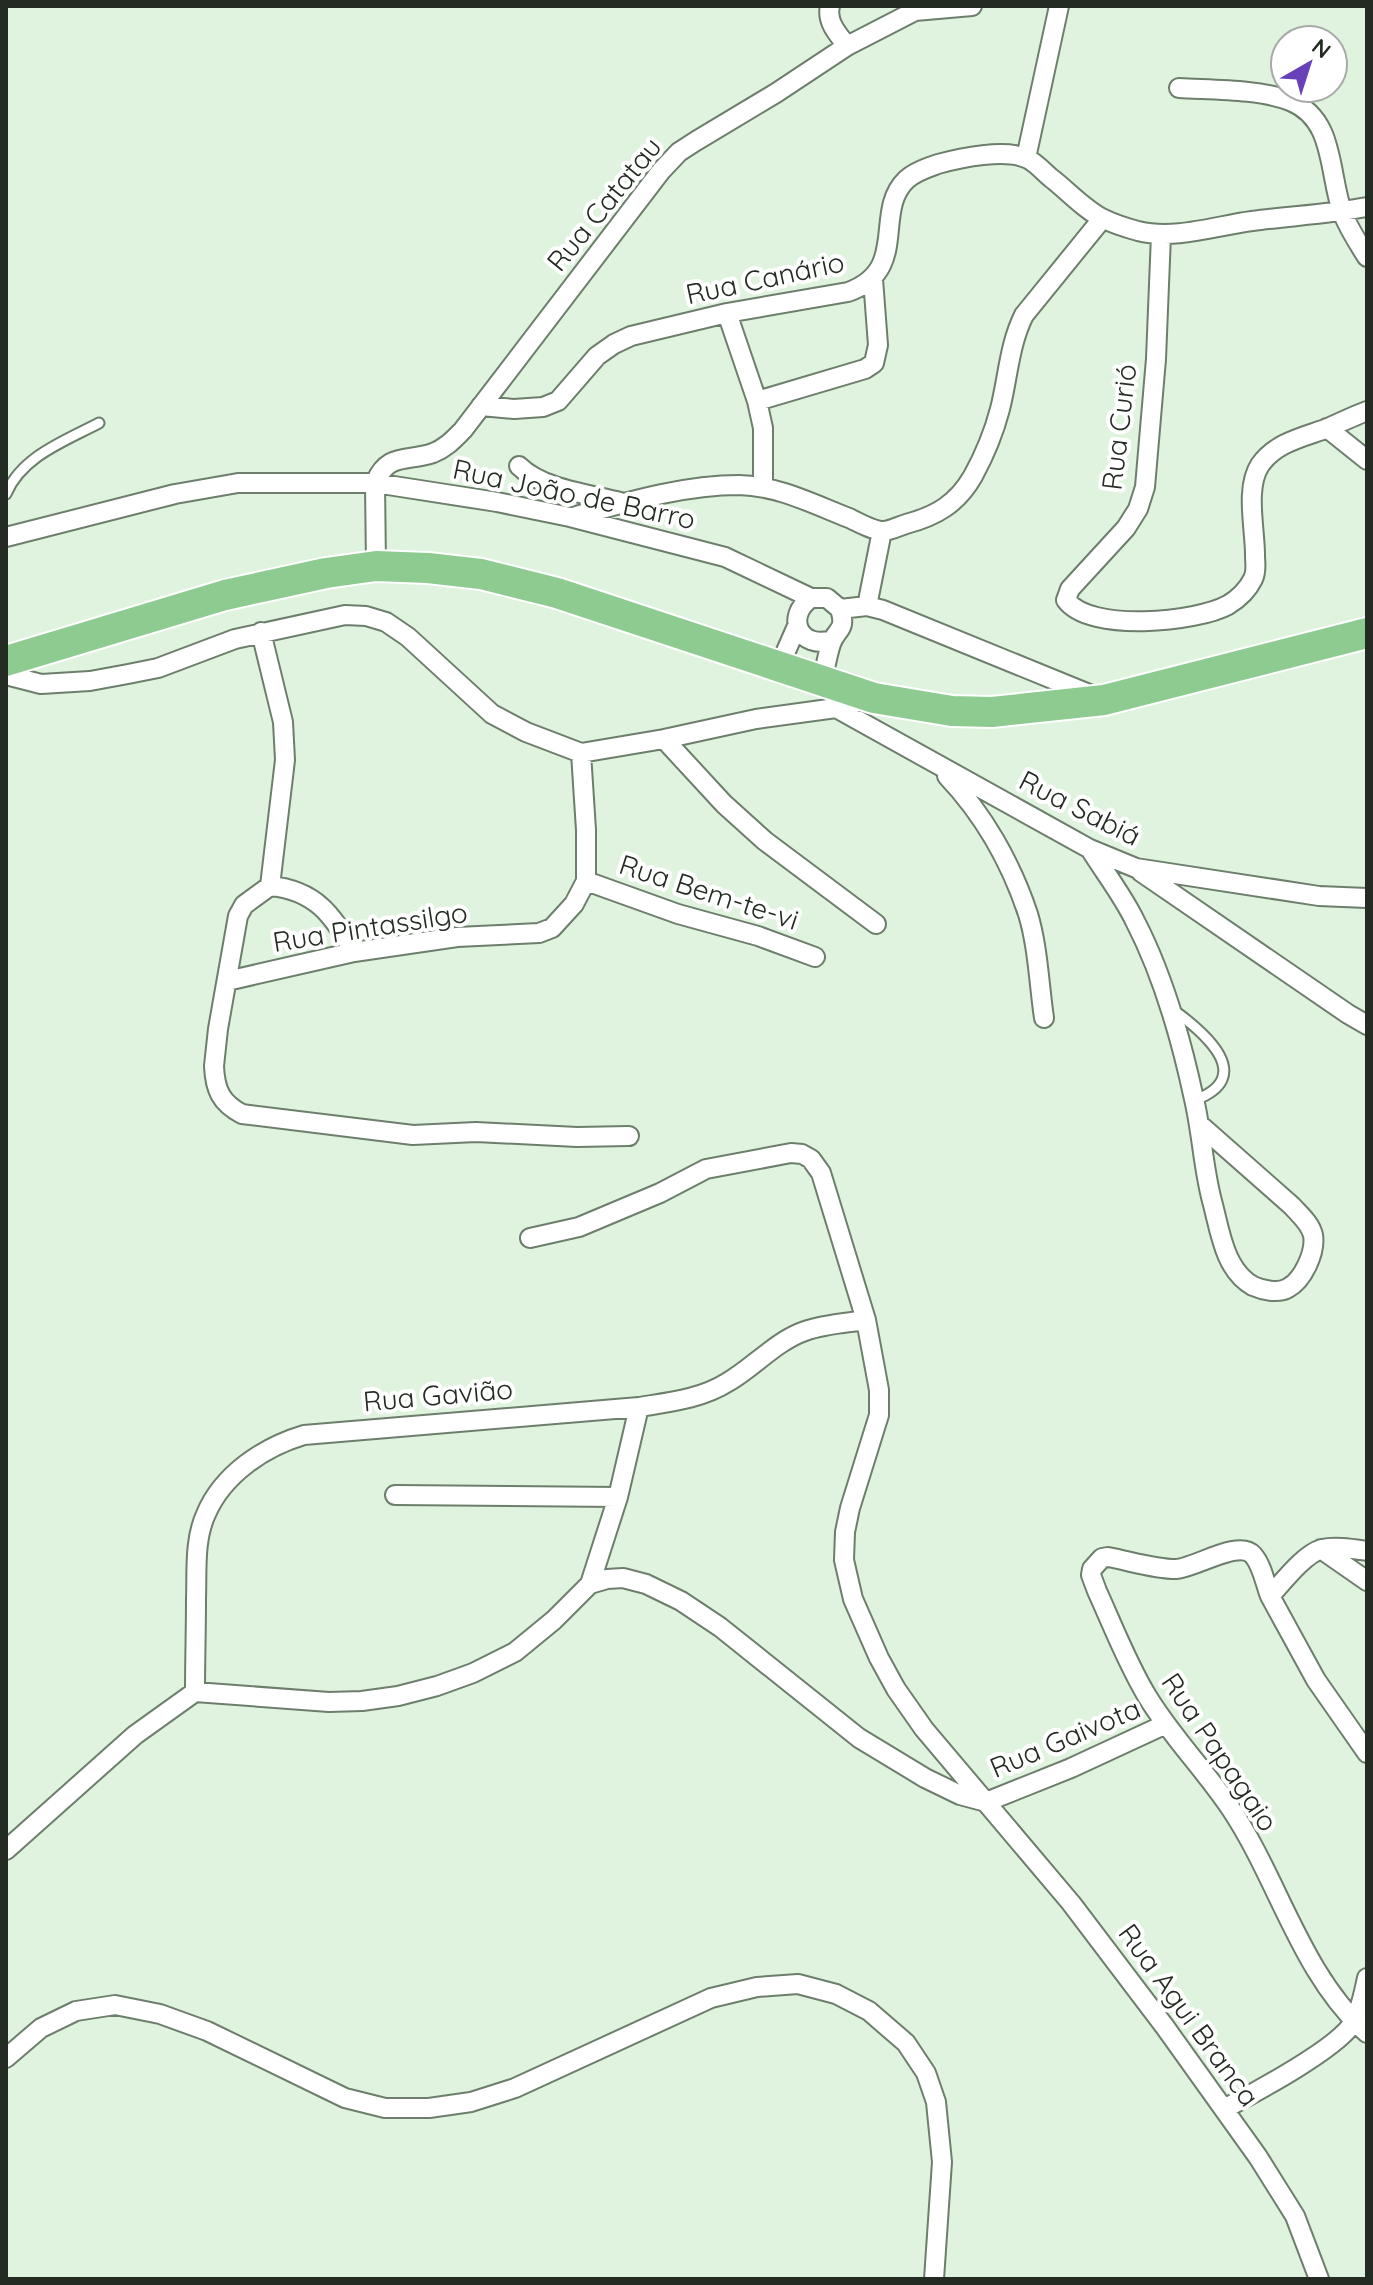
<svg xmlns="http://www.w3.org/2000/svg" width="1373" height="2285" viewBox="0 0 1373 2285" font-family="Quicksand,sans-serif">
<rect width="100%" height="100%" fill="#dff3de"/>
<g fill="none" stroke-linecap="round" stroke-linejoin="round">
<defs>
<path id="lane" d="M6,494C22,456 65,441 99,423
M1175,1011C1206,1034 1256,1077 1195,1100"/>
<path id="street" d="M830,6C826,22 838,34 847,46
M1179,88C1211,90 1260,89 1290,101C1336,119 1328,174 1343,214C1349,229 1358,243 1367,257
M1026,158L1059,6
M1161,235L1156,359L1145,487L1138,509L1126,528L1070,589L1066,600C1090,633 1197,622 1228,605C1238,599 1248,589 1253,579C1257,571 1255,563 1255,555C1255,528 1245,488 1260,465C1276,442 1304,437 1328,428C1341,422 1354,416 1367,411
M727,313L757,401L763,428V487
M757,401L865,369L874,363L878,345L873,279
M481,406L514,409L543,407L558,401L597,356L614,344L631,336L727,313L848,292C910,270 873,212 906,180C914,172 927,168 938,164C960,158 1006,148 1028,159C1036,163 1044,172 1051,178C1067,190 1086,211 1104,219C1114,224 1127,228 1138,231C1175,240 1215,226 1252,221C1290,216 1329,214 1367,207
M1327,428L1367,460
M519,466C542,489 589,494 620,502
M573,517C627,502 683,485 739,485C779,486 813,504 849,518C858,522 873,531 883,531C890,531 899,526 906,524C936,516 957,504 973,476C984,456 994,432 1000,409C1008,378 1009,345 1024,315L1102,219
M6,537L175,494L238,483H375L497,502L570,517L725,557L811,598H827L840,609L867,606L883,610L1094,696
M376,566L375,483C388,452 407,462 433,453C446,448 454,439 463,430L661,171L679,152L696,141L776,93L847,46L915,11L972,6
M811,598C784,617 800,650 832,640
M867,606L882,531
M261,632L283,722L285,760L270,886
M779,667L797,626
M6,675L41,684L90,681L128,674L158,668L235,639L345,615L366,616L386,622L408,637L492,714L526,732L581,753L664,739L756,719L836,708L871,699
M822,682C825,670 827,656 831,644C836,628 847,632 840,609
M836,708L1090,849L1136,868L1319,896L1367,898
M664,739L724,804L765,841L876,924
M947,776C983,814 1011,863 1028,914C1038,947 1039,984 1044,1018
M1090,849C1105,873 1123,896 1135,921C1164,977 1181,1038 1194,1099C1202,1133 1203,1167 1212,1201C1220,1230 1224,1270 1253,1286C1262,1290 1278,1294 1288,1288C1303,1280 1316,1252 1313,1235C1310,1223 1300,1215 1292,1206L1199,1124
M1141,872L1348,1014L1367,1025
M586,881L678,914L758,936L815,957
M354,952C333,915 315,890 270,886L244,905L238,916L218,1029L214,1066C215,1090 221,1103 242,1114L413,1135L476,1132L577,1137L629,1136
M227,981L354,952L457,937L539,933L552,928L574,904L586,881V830L581,753
M530,1238L579,1227L660,1193L706,1169L791,1153L802,1154L811,1159L821,1173L866,1320L879,1390V1415L850,1508L845,1532L844,1560L853,1599L879,1658L896,1689L924,1729L1071,1903L1165,2027L1258,2157L1295,2216L1319,2279
M395,1495L618,1497
M1321,1549L1367,1581
M1367,1551C1353,1549 1336,1546 1322,1549C1304,1554 1283,1582 1270,1596L1316,1680L1367,1753
M590,1584L618,1497L639,1407
M1270,1596C1265,1583 1262,1565 1253,1555C1239,1539 1195,1568 1176,1569C1154,1569 1130,1561 1108,1557L1102,1558L1092,1569L1091,1575L1097,1591C1113,1626 1127,1663 1147,1696C1171,1736 1205,1770 1231,1809C1279,1881 1301,1974 1367,2033
M195,1692C195,1661 196,1630 196,1599C197,1571 194,1540 206,1514C223,1474 264,1447 304,1435L639,1407C670,1402 701,1399 728,1382C754,1367 776,1341 805,1331C824,1324 846,1323 866,1320
M986,1802L1071,1768L1166,1724
M6,1850L135,1735L195,1692L329,1702L362,1701L398,1696L437,1686L473,1673L515,1652L554,1620L590,1584L607,1579L623,1578L646,1584L681,1601L720,1627L859,1738L925,1778L960,1795L986,1802
M6,2058L41,2028L76,2011L115,2005L160,2014L207,2031L345,2098L385,2108H429L471,2102L515,2088L711,1998L757,1987L798,1984L836,1994L869,2011L906,2043L926,2073L936,2102L942,2162L934,2279
M1224,2109C1252,2094 1341,2047 1354,2021C1361,2009 1364,1991 1367,1978"/>
<path id="primary" d="M6,661L225,595L326,573L376,566L428,568L481,574L557,593L874,698L952,711L992,712L1104,700L1367,633"/>
</defs>
<use href="#lane" stroke="#6d7e6c" stroke-width="13"/>
<use href="#street" stroke="#6d7e6c" stroke-width="22"/>
<use href="#primary" stroke="#fff" stroke-width="34"/>
<use href="#lane" stroke="#fff" stroke-width="9"/>
<use href="#street" stroke="#fff" stroke-width="18"/>
<use href="#primary" stroke="#8ecb91" stroke-width="30"/>
</g>
<g text-anchor="middle" stroke-width="8" stroke-linejoin="round" paint-order="stroke">
<g font-size="28" fill="#232b23" stroke="#fff">
<text transform="translate(604 204) rotate(-51)" y="10">Rua Catatau</text>
<text transform="translate(765 278) rotate(-12)" y="10">Rua Canário</text>
<text transform="translate(1119 427) rotate(-83)" y="10">Rua Curió</text>
<text transform="translate(574 494) rotate(12)" y="10">Rua João de Barro</text>
<text transform="translate(1080 808) rotate(27)" y="10">Rua Sabiá</text>
<text transform="translate(709 892) rotate(18)" y="10">Rua Bem-te-vi</text>
<text transform="translate(370 927) rotate(-9)" y="10">Rua Pintassilgo</text>
<text transform="translate(438 1395) rotate(-5)" y="10">Rua Gavião</text>
<text transform="translate(1065 1738) rotate(-23)" y="10">Rua Gaivota</text>
<text transform="translate(1220 1752) rotate(56)" y="10">Rua Papagaio</text>
<text transform="translate(1189 2015) rotate(54)" y="10">Rua Agui Branca</text>
</g>
</g>
<rect width="1373" height="2285" fill="none" stroke="#232b23" stroke-width="16"/>
<g transform="translate(1309 64) rotate(39)"><circle r="38" fill="#ffffff" stroke="#a7aaa7" stroke-width="2"/>
<path d="M0-6L14 30L0 20L-14 30Z" fill="#6840b8"/>
<text y="-12" font-size="22" font-weight="bold" text-anchor="middle" fill="#232b23">N</text>
</g>
</svg>
